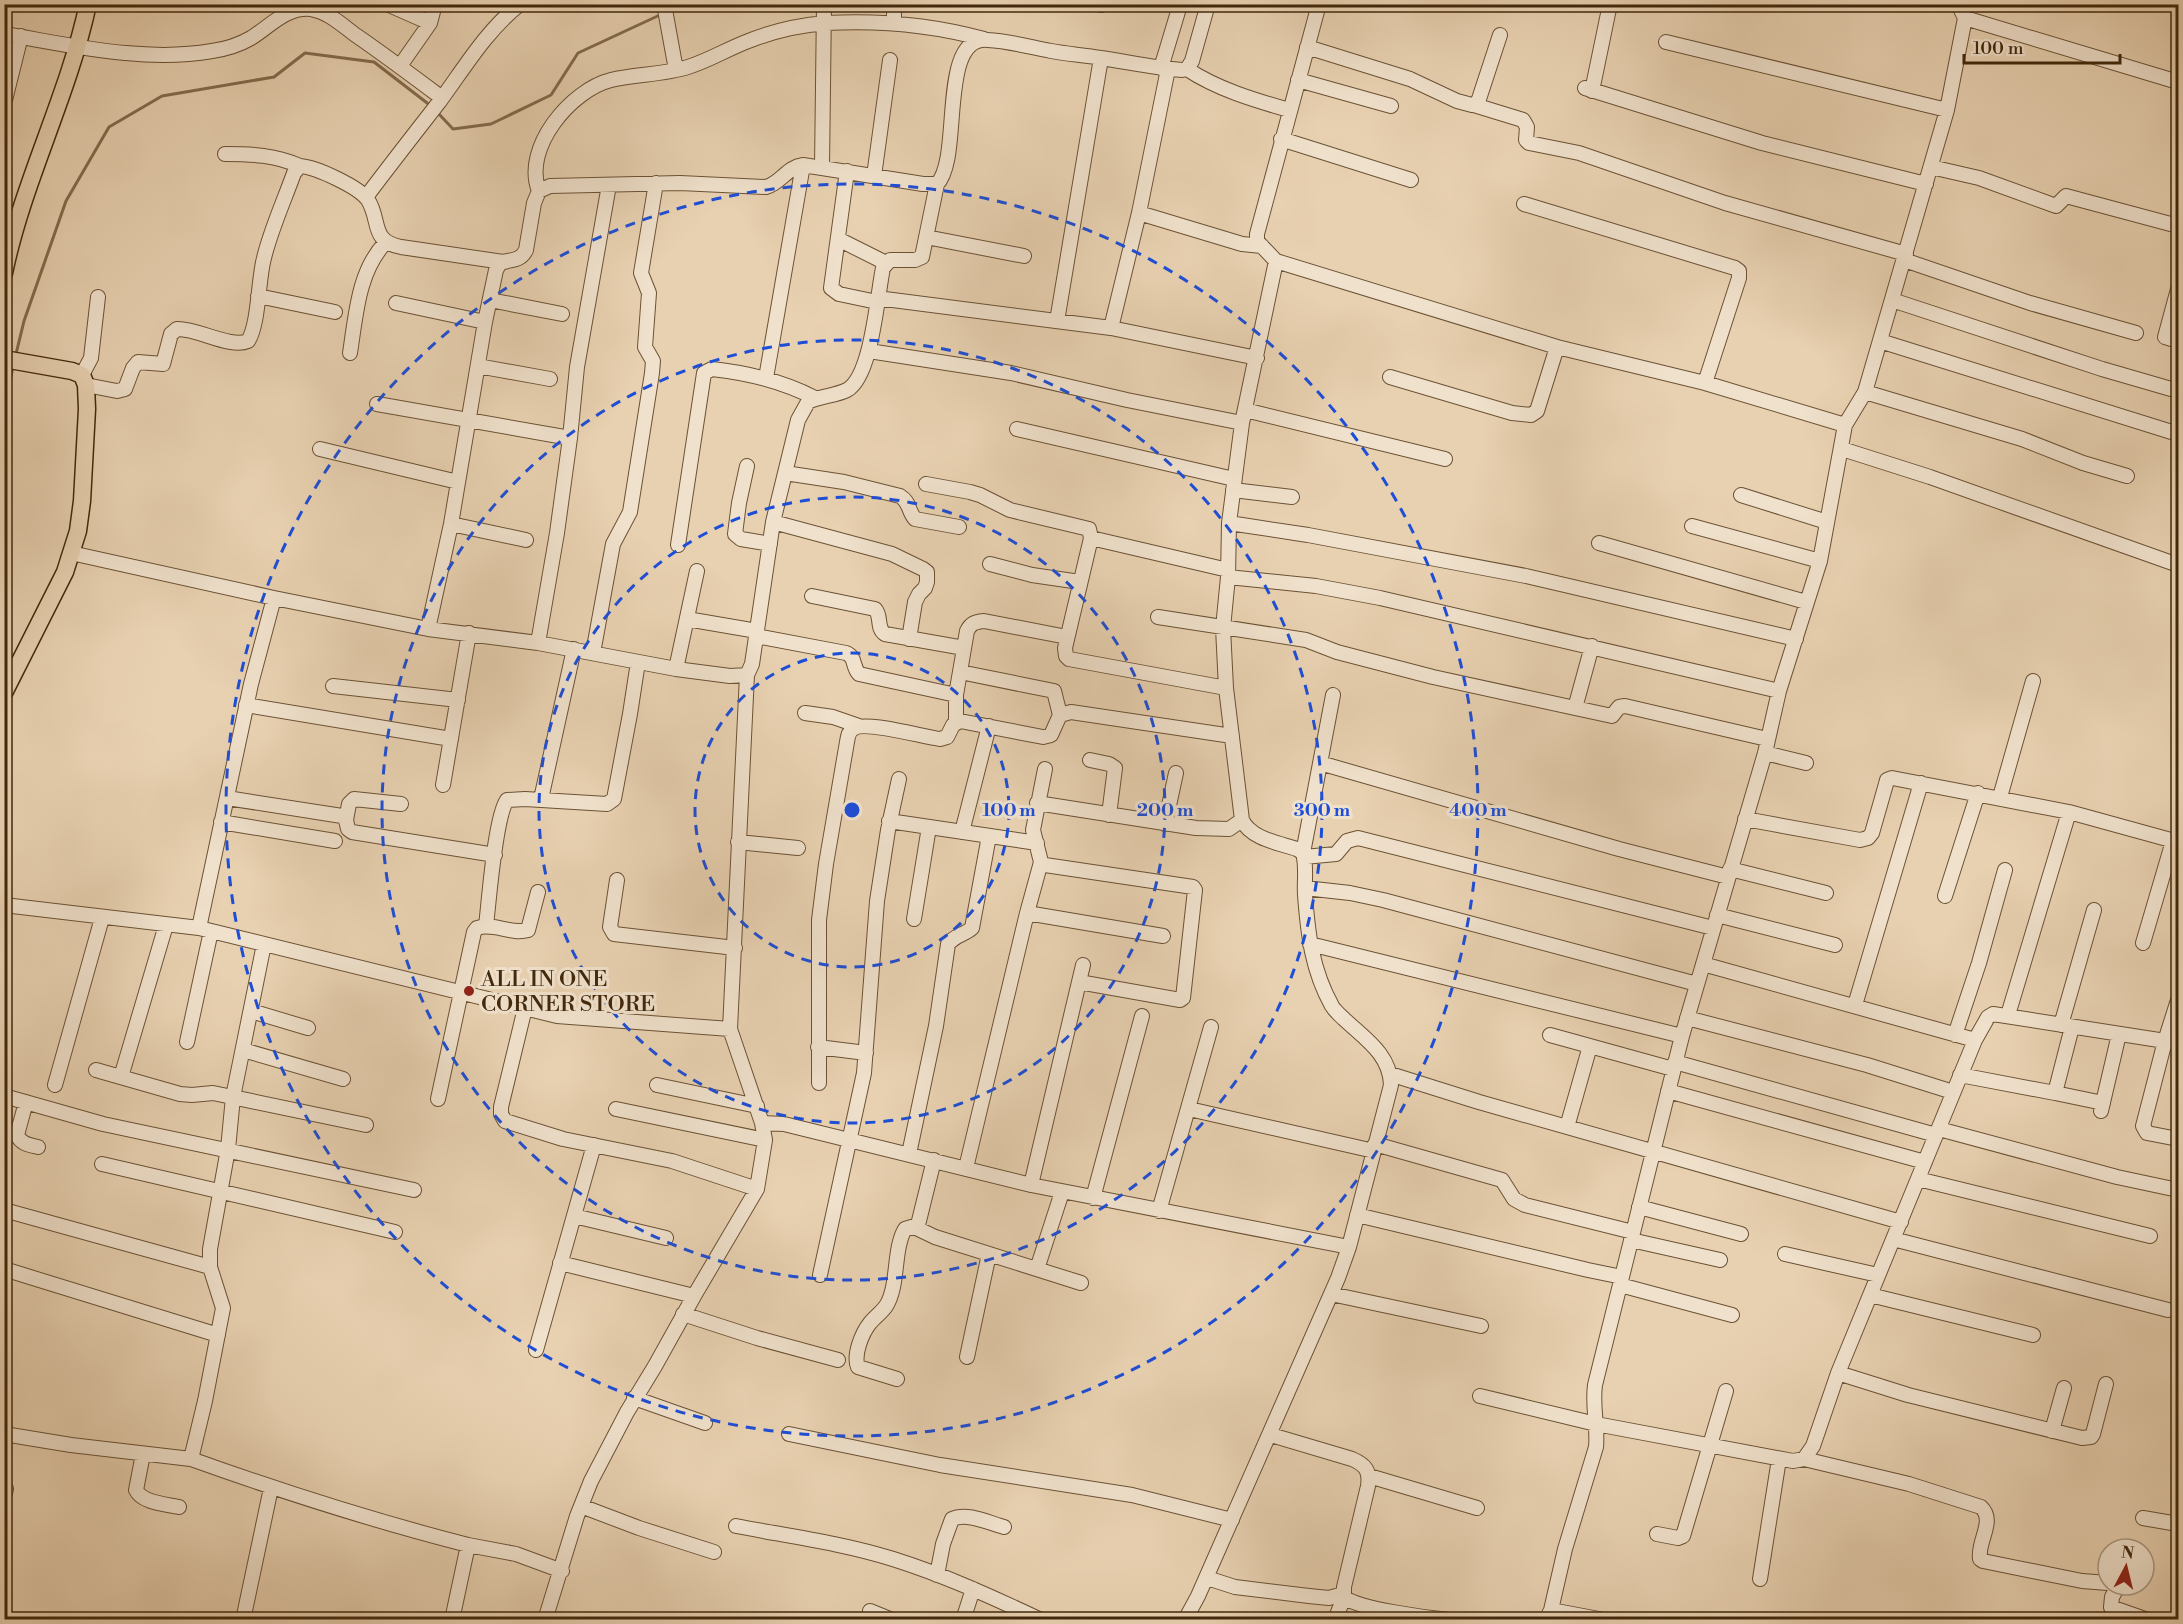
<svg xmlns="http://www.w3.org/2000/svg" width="2183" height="1624" viewBox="0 0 2183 1624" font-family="'Libre Bodoni',serif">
<rect width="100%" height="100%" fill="#e8d1b1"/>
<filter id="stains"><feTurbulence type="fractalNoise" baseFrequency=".00333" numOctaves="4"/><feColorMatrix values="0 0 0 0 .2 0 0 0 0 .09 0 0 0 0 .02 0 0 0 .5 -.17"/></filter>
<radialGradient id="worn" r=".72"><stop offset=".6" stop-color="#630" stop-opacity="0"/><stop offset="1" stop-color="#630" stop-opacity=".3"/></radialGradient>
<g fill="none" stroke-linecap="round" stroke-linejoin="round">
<path stroke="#836b4d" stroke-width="3" d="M670,10L683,4
M438,113L453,129L491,124L551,95L578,53L662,14
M16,354L24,321L66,201L109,127L162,96L274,77L305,53L374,62L431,106
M4,483L10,472V382L13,366"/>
<defs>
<path id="minor" d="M387,4L430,23
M664,4L676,70
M894,4V22
M1101,4V5
M1965,18L2178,82
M4,34C71,45 144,63 212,51C226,49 239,45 251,38C269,27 287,6 311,9C329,12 343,26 357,36C386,56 414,77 442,98
M1666,42L1947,110
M1307,47L1410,79L1457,101L1472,105L1477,103L1479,99L1500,35
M400,66L430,23L435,4
M1161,68L1180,5
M1187,69C1217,89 1254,100 1289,110
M1298,80L1391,106
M1585,88L1762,143L1926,184
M1592,91L1610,4
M5,100L21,36
M1474,105L1523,120L1527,127L1526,140L1529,143L1579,153L1725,203L1906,254
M1281,139L1411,180
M225,154C252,154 275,155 300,166
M822,167L824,4
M1931,167L1979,178L2056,206L2066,196L2178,226
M847,171L831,288L839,294L877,302
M874,176L890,60
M539,191C522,148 571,90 611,80C636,74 663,75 688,67C710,60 729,48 751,40C774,31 802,25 826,23C880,20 933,25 984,39
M366,197C390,165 415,133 440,101C465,67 486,31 520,4
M1524,204L1735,268L1739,271V278L1705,383
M1139,213L1242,244L1262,246
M926,237L1024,256
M838,239L886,263
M1904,260L2030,303L2136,333
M1276,261L1557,347L1705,383L1845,425L1865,392L1947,110L1965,18L1958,4
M2178,289L2165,337L2178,341
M258,296L335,312
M877,298L1111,328L1257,358
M490,300L562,314
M1892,300L2102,369L2178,391
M396,303L485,322
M1057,321L1101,58
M1111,328L1139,213L1168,69
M1880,341L2178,434
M869,351L1011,373L1127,400L1242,423
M350,353C356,315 358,271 386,242
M478,366L550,379
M82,375L91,358L98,297
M1390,377L1512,413L1531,415L1537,411L1557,347
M766,378L803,165
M86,385L117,391L125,389L133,368L138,362L163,364L171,334L177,329C197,328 231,349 248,341C259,324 258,280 264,258C271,229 284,201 294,173L300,166C316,167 359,187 368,200C381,221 370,241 401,247L503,262
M1865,392L2022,439L2083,463L2127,476
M377,404L570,438
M1245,410L1445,459
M1017,429L1234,479
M320,449L458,482
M1842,449L1930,477L2178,565
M747,466L739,503L735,534L741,539L770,544
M785,473L844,482L900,496C910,502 908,511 915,519L959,527
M926,484L970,492L980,495L1010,510L1089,529L1091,538L1065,648L1066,656L1069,659L1226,688
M1233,490L1292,497
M1741,495L1827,522
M773,522L892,554L923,569L927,572V582L925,588L919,594L915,602L909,639
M1229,523L1308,535L1526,576L1796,639
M451,524L526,540
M1692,526L1820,561
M1091,538L1228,570
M1599,543L1806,602
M678,545L704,373L712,369C749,373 782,381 815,398
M71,553L274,598L428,629L538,643L676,669L730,676L747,675L752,664L773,522L798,420L808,402C820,396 835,396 847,390C872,376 877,296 883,268L890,260H915L922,257L937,184
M990,564L1032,575L1080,582
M1228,577L1316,586L1380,598L1779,691
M812,596L875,609C882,616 876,628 885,634L964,648
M1158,617L1306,640L1337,652L1433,677L1575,708L1592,646
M687,619L757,631
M428,629L451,524L485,322L496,270L500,263C511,259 520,262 526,250L534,203L539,191L550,186L680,183L766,187C781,183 787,167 803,165L923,184H937C963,158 937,35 988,40C1009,41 1030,47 1051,51C1067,54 1084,55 1101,58C1128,62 1154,68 1182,70L1187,69L1192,61L1208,4
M756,636L846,653C856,657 852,666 859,674L956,695
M538,643L557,533L570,438L577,367L609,185
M593,653L613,544L630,512L652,373L653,361L645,347L649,293L641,273L656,183
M676,669L697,571
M960,672L1054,691L1060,715
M333,686L458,700
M246,705L451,739
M1575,708L1612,716L1619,707L1625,706L1767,739
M805,713L833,717L859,726
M956,722V695L967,631C971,623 975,622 984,621L1067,637
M1765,753L1806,763
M1090,760L1109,764L1115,768L1109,815
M1320,763L1619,849L1728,877
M1045,769L1033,830L1041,862L1045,865L1193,887L1195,890L1183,998L1180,1000L1079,982
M443,785L469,633
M2000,797L2033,681
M227,798L342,816L346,820L348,829L352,832L495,855
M541,799L574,649
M1037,803L1196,828L1229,829L1242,820
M1745,819L1860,840L1868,838L1872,833L1886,784L1887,780L1892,778L2069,812L2178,842
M346,820L349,804L354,799L401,804
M889,821L1037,843
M221,822L335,841
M1165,824L1176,773
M962,832L989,726
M738,842L798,848
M1303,853L1333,695
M1304,857L1336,854L1347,841L1358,838L1713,928
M1730,869L1826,893
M617,880L610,927L614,934L735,948
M1305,888L1350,893L1383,900L1697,984
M1945,896L1978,793
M4,905L199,928L557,1016L730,1029L762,1123
M1027,913L1163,936
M1717,915L1835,945
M914,919L929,827
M486,926C489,901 495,817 507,800L525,799L607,804L614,799L630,714L638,662
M199,928L251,684L274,598
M2143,943L2173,841
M1310,944L1682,1036
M1703,964L1975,1040L1988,1017L1993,1014L2178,1043
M2178,1000L2165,1041L2143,1126L2147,1133L2178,1139
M1855,1005L1921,783
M525,1008L501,1107V1114L505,1121L563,1139L672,1161L757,1189
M251,1011L308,1028
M2008,1015L2069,812
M1687,1018L1867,1065L1953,1092
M2061,1025L2094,910
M730,1029L747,675
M1550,1035L1673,1069
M1955,1035L1979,963L2005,870
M187,1042L211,931
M818,1047L866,1053
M243,1050L343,1079
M1675,1062L1936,1135
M96,1070L180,1094L192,1095L213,1093L366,1125
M1390,1074L1479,1102L1901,1222
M1960,1075L2055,1093L2072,1027
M121,1077L166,925
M819,1083V920L826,864L847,742C848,737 848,732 853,729C864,720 923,737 940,739L947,737L953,725L960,721L1043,737L1051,735L1060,715L1071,712L1232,736
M55,1085L102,918
M657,1085L757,1106
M1668,1091L1925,1162
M2055,1093L2103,1103
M4,1096L103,1124L414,1190
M438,1099L474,932L477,928C493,922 511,935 528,930L538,892
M26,1102L17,1135C21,1144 29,1145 38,1147
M616,1109L765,1140
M1189,1109L1374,1151
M2101,1111L2119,1034
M1567,1127L1590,1046
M1939,1129L2117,1177L2178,1190
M1375,1144L1502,1180L1514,1199L1525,1205L1633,1232
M909,1154L936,1026L948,944C955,935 964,935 972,928L989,836
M102,1164L395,1232
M966,1168L1027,913L1041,862
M1918,1179L2150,1236
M1031,1185L1083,965
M1093,1198L1142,1016
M1639,1207L1741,1234
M4,1210L210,1267
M1159,1211L1211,1027
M1357,1215L1588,1270L1622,1277
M574,1216L666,1238
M914,1227L935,1237L1081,1283
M1893,1239L2168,1310
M1631,1240L1720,1260
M1785,1254L1878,1275
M560,1263L694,1296
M4,1269L218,1335
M1037,1269L1062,1192
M820,1275L864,1073L877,901L888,830L899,779
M1620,1285L1732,1315
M1331,1294L1481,1326
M1870,1295L2033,1335
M683,1314L757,1338L838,1360
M536,1350L594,1145
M967,1357L989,1254
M1838,1373L1908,1395L2082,1438L2091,1437L2093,1434L2106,1384
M897,1379L858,1367C853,1355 862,1333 870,1323C875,1317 882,1312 886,1306C899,1286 893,1249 905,1229L918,1225L934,1160
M1480,1396L1596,1424L1793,1461L1804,1459L1813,1446L1838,1373L1975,1040
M634,1398L705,1423
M2052,1431L2064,1388
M4,1434L71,1445L191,1459L205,1401L223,1308L210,1267V1249L228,1149L233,1097L264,944
M789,1434L940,1465L1132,1495L1232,1520
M1271,1435L1352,1459C1366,1465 1370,1471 1368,1486L1344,1587V1597C1358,1609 1429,1618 1449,1620
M143,1454L136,1490C142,1503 166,1504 179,1507
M191,1459C283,1492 374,1521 468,1545L452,1620
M1804,1459L1909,1484L1981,1507C1996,1521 1977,1541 1980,1559L1983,1561L2082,1581L2108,1583
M1369,1476L1477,1508
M4,1496L6,1489
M581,1506L639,1528L714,1552
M2143,1518L2178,1524
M736,1526C788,1536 842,1543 893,1559C944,1575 992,1597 1041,1620
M1657,1534L1678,1538L1683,1536L1726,1391
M468,1545L516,1554L562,1571
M937,1575L943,1544L952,1519C967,1512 989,1523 1004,1527
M1207,1578L1235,1587L1309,1596L1329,1598L1343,1594
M1760,1579L1779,1459
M2116,1585L2117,1588L2112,1597L2111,1607L2148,1620
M1551,1610L1604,1620
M870,1611L892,1620
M243,1620L271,1488
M545,1620L577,1516L591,1481L627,1412L655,1366L694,1296L757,1189L765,1140L762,1123L784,1124L1031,1185L1349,1247
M963,1620L973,1589
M1185,1620L1198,1596L1338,1278L1349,1247L1391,1085C1390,1054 1365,1039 1344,1019C1340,1015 1335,1011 1332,1006C1312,970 1308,935 1305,895C1304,881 1307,867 1303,853L1297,849C1279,843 1251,839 1242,820L1226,688L1223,628L1228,577L1229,523L1242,423L1276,261L1257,241V234L1319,4
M1335,1620L1344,1597
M1546,1620L1551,1610L1565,1549L1596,1447C1598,1426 1592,1406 1595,1385L1682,1036L1765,753L1779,691L1820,561L1845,425"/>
<path id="major" d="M4,273C23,181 68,97 88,4
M4,359L72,371L82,375L86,385L87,409L82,501L78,531L65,572L4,693"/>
</defs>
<use href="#minor" stroke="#6b5235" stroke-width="16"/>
<use href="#major" stroke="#41280c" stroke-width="19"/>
<use href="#minor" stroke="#f0e1cc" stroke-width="14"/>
<use href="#major" stroke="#e8d1b1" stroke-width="16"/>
</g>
<g fill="none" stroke="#1d4ed8" stroke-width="3" stroke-dasharray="10 8">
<circle cx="852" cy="810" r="157"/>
<circle cx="852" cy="810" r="313"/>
<circle cx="852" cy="810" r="470"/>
<circle cx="852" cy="810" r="626"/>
</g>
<circle fill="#8f2418" stroke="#f0e1cc" stroke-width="2" cx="469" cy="991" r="6"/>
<g text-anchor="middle" stroke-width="6" stroke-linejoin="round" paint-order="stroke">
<g font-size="22" fill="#41280c" stroke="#f0e1cc" text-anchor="start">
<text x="481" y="986">ALL IN ONE<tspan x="481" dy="25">CORNER STORE</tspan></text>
</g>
</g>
<circle cx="852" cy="810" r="9" fill="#1d4ed8" stroke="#f0e1cc" stroke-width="3"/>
<g font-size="18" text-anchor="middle" font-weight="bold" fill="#1d4ed8" stroke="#f0e1cc" stroke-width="6" stroke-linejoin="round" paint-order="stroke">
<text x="1009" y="816">100 m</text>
<text x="1165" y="816">200 m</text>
<text x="1322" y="816">300 m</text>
<text x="1478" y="816">400 m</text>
</g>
<rect width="2183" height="1624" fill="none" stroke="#e8d1b1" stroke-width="24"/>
<rect x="6" y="6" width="2171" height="1612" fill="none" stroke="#41280c" stroke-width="3"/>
<rect x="12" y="12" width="2159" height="1600" fill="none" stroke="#41280c" stroke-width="1.5"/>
<g transform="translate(2126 1567) rotate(7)"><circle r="28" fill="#f0e1cc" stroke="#aa977f" stroke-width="1.5"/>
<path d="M0-4.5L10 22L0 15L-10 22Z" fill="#8f2418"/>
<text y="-9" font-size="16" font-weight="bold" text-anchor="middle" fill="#41280c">N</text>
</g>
<path d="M1964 54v9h156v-9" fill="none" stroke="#41280c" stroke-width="3"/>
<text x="1973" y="54" font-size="18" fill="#41280c" stroke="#f0e1cc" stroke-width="4.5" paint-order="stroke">100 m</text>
<rect width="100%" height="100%" filter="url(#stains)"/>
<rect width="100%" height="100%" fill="url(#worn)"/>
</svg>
